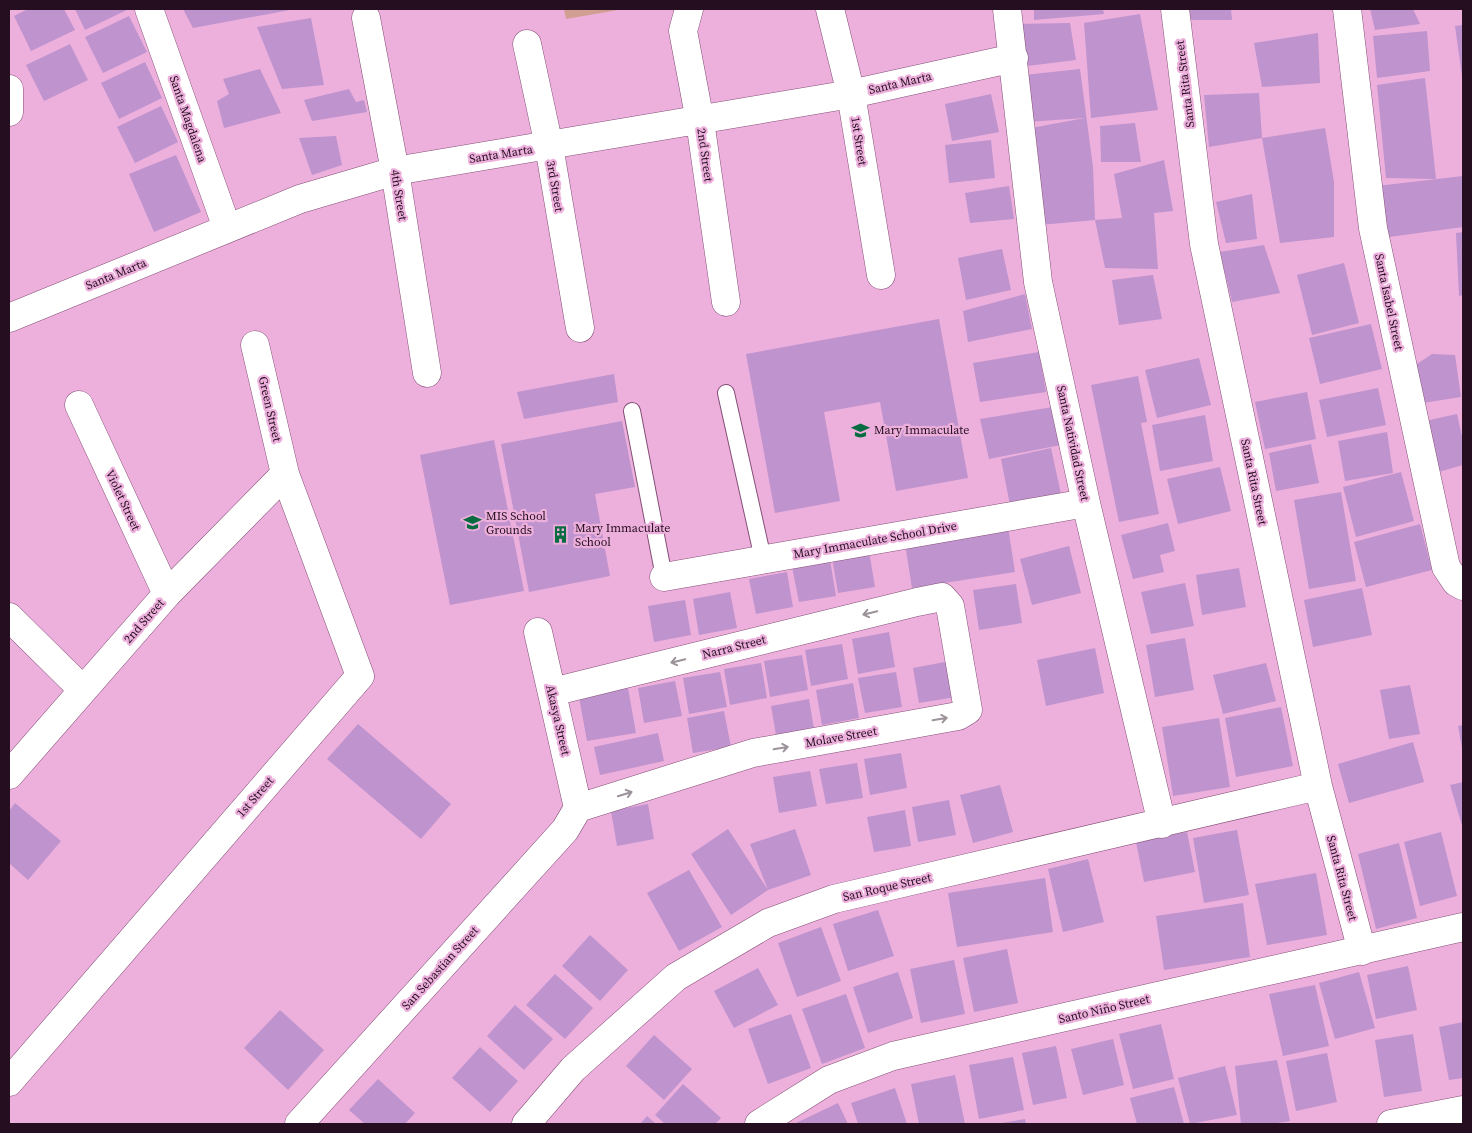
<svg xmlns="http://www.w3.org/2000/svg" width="1472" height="1133" viewBox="0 0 1472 1133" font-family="'Source Serif 4',serif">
<rect width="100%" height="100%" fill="#edb0dc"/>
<path fill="#d09f91" d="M564,9H624L566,19Z"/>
<path fill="#be93ce" d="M28,9H64L75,30L31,51L14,16Z
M75,9H129L85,30Z
M183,9H290V10L193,28Z
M1034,9H1103L1104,14L1034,20Z
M1186,9H1231L1232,20H1186Z
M1370,9H1413L1420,24L1375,30Z
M1140,14L1158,110L1091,118L1084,23Z
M129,16L147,52L103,73L85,37Z
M311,18L324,85L282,89L257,27Z
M1070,23L1076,60L1019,67L1016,24Z
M1463,25V76H1462L1455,26Z
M1427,31L1430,71L1377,78L1373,36Z
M1318,33L1320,83L1262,87L1254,43Z
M70,44L88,80L44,101L26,65Z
M145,62L162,98L119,119L101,83Z
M260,69L281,113L224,128L217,101L229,94L223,79Z
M1080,69L1093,167L1095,220L1040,225L1031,128L1085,118L1026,122L1024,75Z
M1425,78L1436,179L1386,178L1377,85Z
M349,89L356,102L364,100L367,112L312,121L304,100Z
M1259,93L1262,138L1209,147L1204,95Z
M991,94L999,132L952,141L945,104Z
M161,106L178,142L135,163L117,127Z
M1135,123L1141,162H1101L1100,126Z
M1325,128L1334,182V237L1280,243L1262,138Z
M336,136L342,165L312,175L299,138Z
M991,140L995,178L949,183L945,145Z
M176,155L201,212L154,232L129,174Z
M1164,160L1173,211L1154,213L1158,269L1105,268L1095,220L1122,218L1114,174Z
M1463,176V227L1389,237L1377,186Z
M1009,186L1014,219L970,223L965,193Z
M1252,194L1257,239L1226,243L1216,202Z
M1463,232V295L1459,296L1456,233Z
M1264,245L1280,293L1232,302L1220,252Z
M1002,249L1011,290L966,300L958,258Z
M1344,263L1359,323L1312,335L1297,275Z
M1153,275L1162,319L1119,325L1112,280Z
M1025,294L1032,329L968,342L963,311Z
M939,319L968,478L896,491L880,402L824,412L840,501L775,513L746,354Z
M1371,324L1382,369L1320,384L1309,338Z
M1039,352L1046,392L980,402L973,363Z
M1432,354L1455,355L1461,397L1416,404L1417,364Z
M1199,358L1211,405L1157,418L1145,370Z
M614,374L618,402L524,419L517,392Z
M1138,376L1147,422L1141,423L1159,514L1119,522L1091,385Z
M1378,388L1386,425L1327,437L1319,400Z
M1307,392L1316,439L1265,449L1255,402Z
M1053,407L1061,445L989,459L980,419Z
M1457,414L1463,441V465L1435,473L1425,421Z
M1205,415L1213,461L1160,471L1152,425Z
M622,421L635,487L595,494L610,576L529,592L501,444Z
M1387,432L1393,473L1345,481L1338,441Z
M494,440L524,591L450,605L420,455Z
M1311,444L1319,483L1276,491L1269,453Z
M1051,448L1061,494L1010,505L1001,459Z
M1220,467L1231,511L1178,524L1167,479Z
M1401,472L1414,521L1356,537L1343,487Z
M1341,492L1356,581L1309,589L1294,500Z
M1168,523L1175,551L1160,555L1164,572L1133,579L1121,535Z
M1420,524L1432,570L1366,587L1354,542Z
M1008,527L1015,572L912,588L905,544Z
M1069,546L1081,593L1032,605L1020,559Z
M869,551L875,587L838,593L832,558Z
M830,560L836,596L799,602L792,567Z
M1239,568L1246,607L1202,615L1196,575Z
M787,572L793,607L756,614L749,579Z
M1185,583L1194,626L1151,634L1141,592Z
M1016,584L1022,623L979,630L973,590Z
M1362,588L1372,635L1313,647L1304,600Z
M730,592L737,628L699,635L693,599Z
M685,600L691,635L654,642L648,606Z
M889,632L895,667L858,674L852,639Z
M1185,638L1194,690L1155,697L1146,645Z
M842,644L848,679L811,686L805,650Z
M1095,648L1104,693L1046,706L1037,660Z
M802,655L808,690L770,697L764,661Z
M950,661L956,697L919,703L913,668Z
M761,663L767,698L730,705L724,669Z
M1266,663L1276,701L1223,714L1213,675Z
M720,672L727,707L689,714L683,678Z
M896,672L902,707L865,713L858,678Z
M675,681L682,716L644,723L638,688Z
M853,683L859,718L822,725L816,690Z
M1410,685L1420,734L1389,739L1380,690Z
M628,688L636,733L587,741L579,697Z
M809,699L815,735L777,741L771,706Z
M1281,707L1293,766L1236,777L1225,718Z
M724,711L731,747L693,753L687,718Z
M1219,718L1230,787L1173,796L1162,727Z
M358,724L451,804L421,839L327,759Z
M1463,725V748H1462L1458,726Z
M658,733L664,761L600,775L594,747Z
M1413,742L1424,782L1349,803L1338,764Z
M901,753L907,788L870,795L864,759Z
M857,763L863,798L826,804L819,769Z
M810,771L817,806L779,813L773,777Z
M1463,782V829L1450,785Z
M1000,785L1013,832L973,843L960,795Z
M949,800L956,835L918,842L912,807Z
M15,803L61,841L28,880L9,863V811Z
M648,804L654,839L617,846L611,811Z
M905,810L911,846L874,852L867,817Z
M728,829L768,890L731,915L691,854Z
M795,829L811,875L768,890L750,844Z
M1237,830L1249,895L1204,903L1193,838Z
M1187,832L1195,872L1144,882L1136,842Z
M1441,832L1457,896L1420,906L1404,842Z
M1399,843L1417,918L1376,929L1358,854Z
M1088,859L1104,922L1063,932L1048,869Z
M689,870L722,927L679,951L647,893Z
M1316,873L1327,935L1267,945L1255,884Z
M1045,878L1053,932L957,947L948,893Z
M1243,903L1250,957L1164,970L1156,916Z
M878,910L894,956L848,971L833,924Z
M821,927L841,981L797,997L778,943Z
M590,935L628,970L600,1001L562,966Z
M1007,949L1018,1003L974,1012L963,958Z
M954,960L965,1014L921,1023L910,969Z
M1408,966L1417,1010L1376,1019L1367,975Z
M758,968L778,1005L734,1028L714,991Z
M898,972L913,1018L868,1033L853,987Z
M1359,972L1375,1028L1335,1039L1319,983Z
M555,974L593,1008L565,1039L526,1005Z
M1315,985L1329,1046L1283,1056L1269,994Z
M846,994L865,1048L822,1064L802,1009Z
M515,1005L553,1039L524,1070L487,1036Z
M280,1010L324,1050L288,1090L244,1048Z
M791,1014L811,1068L768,1084L748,1029Z
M1463,1022V1078L1449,1080L1439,1027Z
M1161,1024L1174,1079L1133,1089L1119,1034Z
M1413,1034L1422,1091L1384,1097L1375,1040Z
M654,1035L692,1069L664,1100L626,1066Z
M1113,1039L1124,1085L1083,1095L1071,1049Z
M1056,1046L1067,1098L1033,1105L1022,1053Z
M480,1047L518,1081L490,1112L452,1078Z
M1327,1053L1337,1102L1296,1111L1286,1061Z
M1013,1057L1024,1110L979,1119L969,1065Z
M1277,1060L1290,1121L1271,1124H1241L1235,1066Z
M1225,1066L1237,1115L1190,1124L1178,1078Z
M955,1075L965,1124H919L911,1084Z
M378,1079L415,1113L405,1124H365L349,1110Z
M683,1084L721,1118L715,1124H665L655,1115Z
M1174,1087L1184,1124H1137L1130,1098Z
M895,1088L907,1124H858L851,1103Z
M838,1103L848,1124H794Z
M647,1116L656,1124H640Z
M1025,1119L1026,1124H1002V1123Z"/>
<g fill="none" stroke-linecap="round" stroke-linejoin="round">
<defs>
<path id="lane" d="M726,393L763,559
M632,411L664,577"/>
<path id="street" d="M149,9L227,228
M689,9L683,31L700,121L726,302
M830,9L851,94L881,275
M1007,9L1038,282L1086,503L1162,824
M1175,9L1204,244L1318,786L1362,951
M1347,9L1373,228L1446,567L1456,582L1463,586
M366,18L395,171L427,373
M527,44L549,146L580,328
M9,89V112
M9,318L300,199L395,171L851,94L1014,58
M79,405L167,594
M664,577L1086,503
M9,617L83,690
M538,632L578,808
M552,692L917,602L942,597L950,606L968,710L958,716L753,753L578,808
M9,775L167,594L285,474
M9,1082L360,676L285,474L255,345
M299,1124L565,830L578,808
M526,1124L573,1069L676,977L768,923L834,899L1318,786
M759,1124L829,1080L893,1056L1463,927
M1391,1124L1463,1110"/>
</defs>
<use href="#lane" stroke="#854f77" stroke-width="18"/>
<use href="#street" stroke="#854f77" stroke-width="29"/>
<use href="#lane" stroke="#fff" stroke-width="16"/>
<use href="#street" stroke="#fff" stroke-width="28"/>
</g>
<defs><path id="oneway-shaft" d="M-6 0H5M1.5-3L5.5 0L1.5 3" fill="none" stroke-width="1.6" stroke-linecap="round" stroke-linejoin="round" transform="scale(1.25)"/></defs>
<g stroke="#9c939a">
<use href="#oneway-shaft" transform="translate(870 613) rotate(166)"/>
<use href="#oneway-shaft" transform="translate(678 661) rotate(166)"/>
<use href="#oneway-shaft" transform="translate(940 719) rotate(-10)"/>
<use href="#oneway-shaft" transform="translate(781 748) rotate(-10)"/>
<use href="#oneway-shaft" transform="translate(625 794) rotate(-17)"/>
</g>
<defs>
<symbol id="school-bare" viewBox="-9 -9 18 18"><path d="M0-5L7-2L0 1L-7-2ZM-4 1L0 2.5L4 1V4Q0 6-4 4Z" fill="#096c41" stroke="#edb0dc" stroke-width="2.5" paint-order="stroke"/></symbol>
<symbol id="building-bare" viewBox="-9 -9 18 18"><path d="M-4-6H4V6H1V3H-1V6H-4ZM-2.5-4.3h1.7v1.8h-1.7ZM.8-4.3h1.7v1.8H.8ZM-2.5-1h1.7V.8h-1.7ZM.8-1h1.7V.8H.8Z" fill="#096c41" stroke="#edb0dc" stroke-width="2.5" paint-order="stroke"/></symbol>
</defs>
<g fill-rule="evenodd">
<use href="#school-bare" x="848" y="418" width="25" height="25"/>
<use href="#school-bare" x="460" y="510" width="25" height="25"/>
<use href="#building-bare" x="548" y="522" width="25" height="25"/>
</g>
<g text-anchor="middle" stroke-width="4.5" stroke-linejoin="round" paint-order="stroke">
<g font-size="12" fill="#240e1f" stroke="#edb0dc">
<text transform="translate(900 83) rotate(-13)" y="4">Santa Marta</text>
<text transform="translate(1185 84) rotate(-97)" y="4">Santa Rita Street</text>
<text transform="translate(188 119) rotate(71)" y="4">Santa Magdalena</text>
<text transform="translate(859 141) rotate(81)" y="4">1st Street</text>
<text transform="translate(501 154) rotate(-9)" y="4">Santa Marta</text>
<text transform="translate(705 155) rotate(82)" y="4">2nd Street</text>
<text transform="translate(555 186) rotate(80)" y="4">3rd Street</text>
<text transform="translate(399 195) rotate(81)" y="4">4th Street</text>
<text transform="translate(116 274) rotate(-22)" y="4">Santa Marta</text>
<text transform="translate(1389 302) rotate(78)" y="4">Santa Isabel Street</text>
<text transform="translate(270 409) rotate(77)" y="4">Green Street</text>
<text transform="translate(1073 443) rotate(78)" y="4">Santa Natividad Street</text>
<text transform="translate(1254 482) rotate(78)" y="4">Santa Rita Street</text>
<text transform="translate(123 500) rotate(65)" y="4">Violet Street</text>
<text transform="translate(875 540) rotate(-10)" y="4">Mary Immaculate School Drive</text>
<text transform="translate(144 621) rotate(-49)" y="4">2nd Street</text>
<text transform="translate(734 647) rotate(-14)" y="4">Narra Street</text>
<text transform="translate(558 720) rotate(77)" y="4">Akasya Street</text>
<text transform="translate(841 737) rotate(-10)" y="4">Molave Street</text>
<text transform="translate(255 797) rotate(-49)" y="4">1st Street</text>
<text transform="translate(1342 878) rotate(75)" y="4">Santa Rita Street</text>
<text transform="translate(887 887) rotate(-13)" y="4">San Roque Street</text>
<text transform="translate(440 968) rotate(-48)" y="4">San Sebastian Street</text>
<text transform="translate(1104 1009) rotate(-13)" y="4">Santo Niño Street</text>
</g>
<g font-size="12" fill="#240e1f" stroke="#edb0dc" text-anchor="start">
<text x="874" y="434">Mary Immaculate</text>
<text x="486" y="520">MIS School<tspan x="486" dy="14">Grounds</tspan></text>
<text x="575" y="532">Mary Immaculate<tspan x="575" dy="14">School</tspan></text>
</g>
</g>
<rect width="1472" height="1133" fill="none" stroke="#240e1f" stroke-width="20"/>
</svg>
